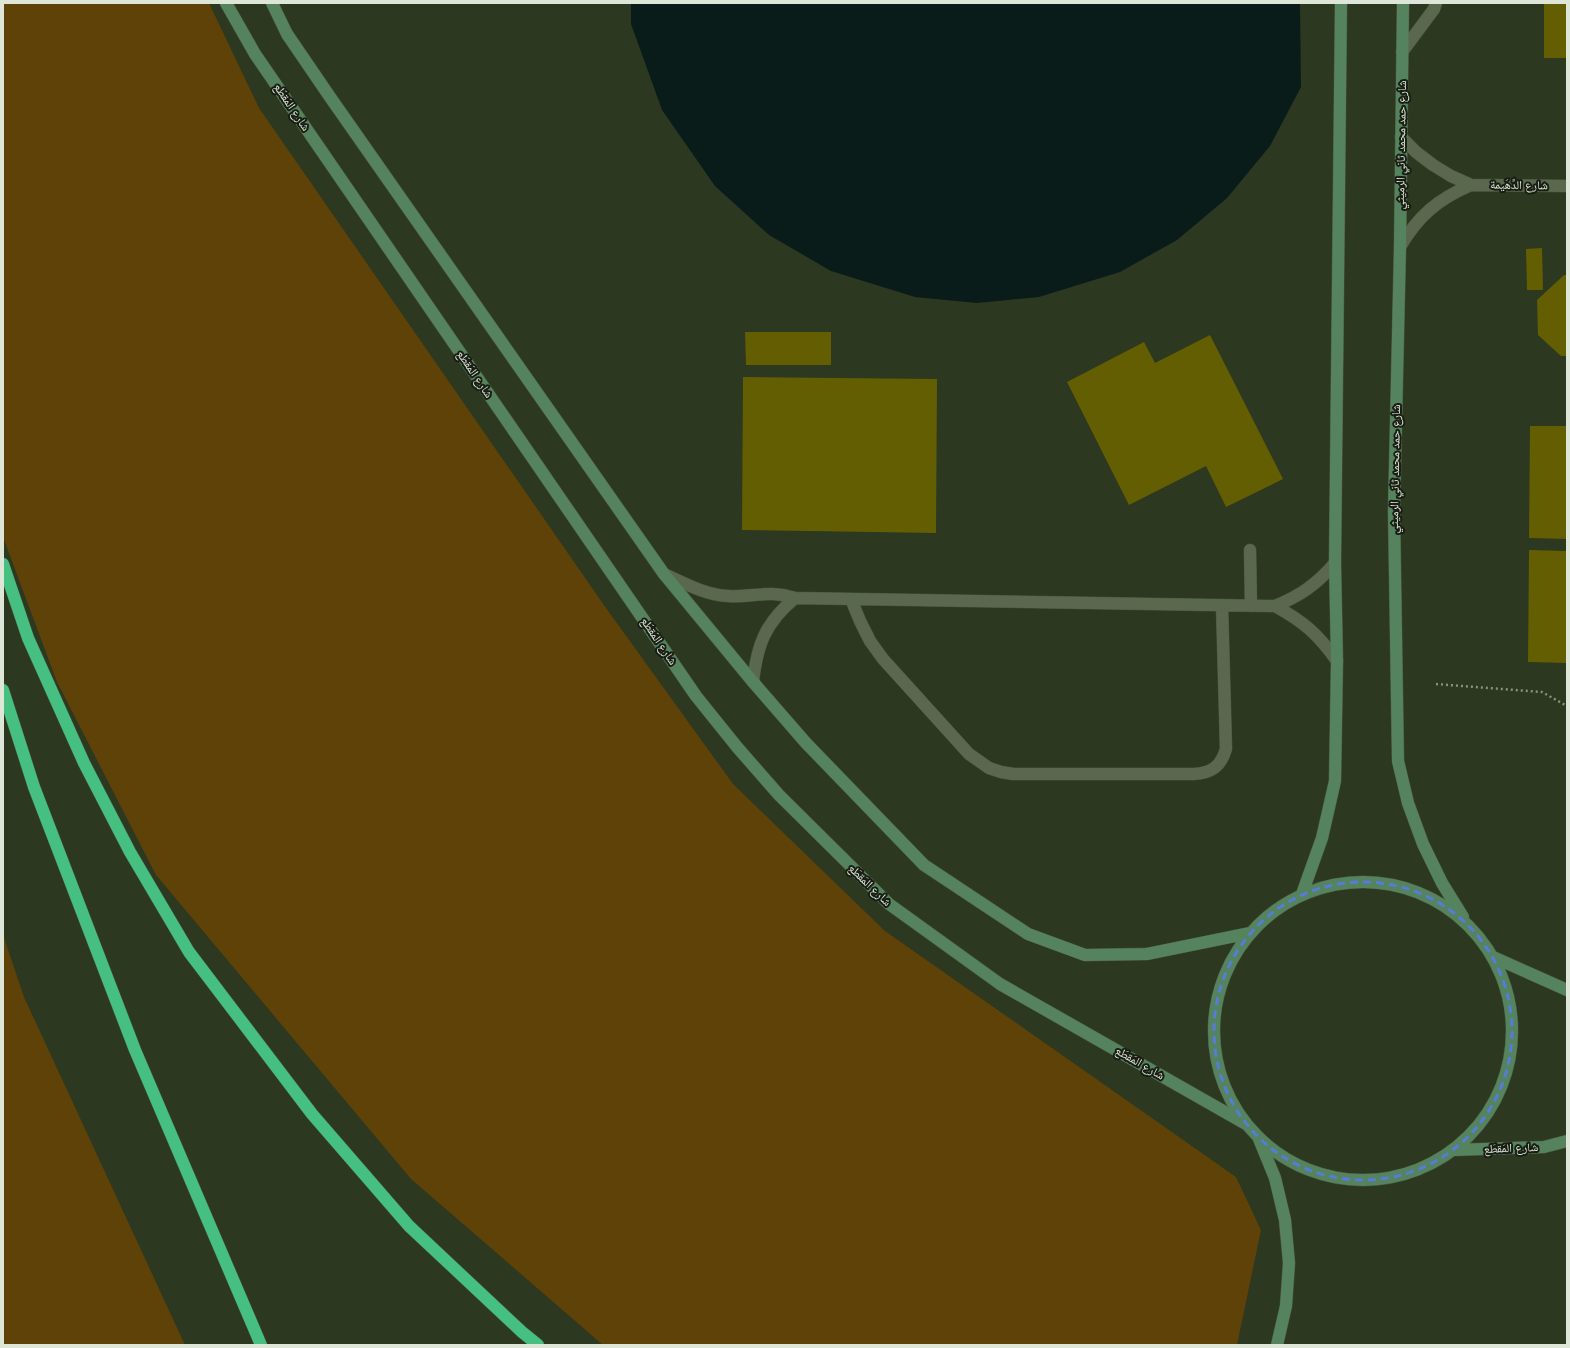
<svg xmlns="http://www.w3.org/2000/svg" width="1570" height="1348" viewBox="0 0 1570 1348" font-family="Quicksand,'Noto Naskh Arabic',sans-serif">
<rect width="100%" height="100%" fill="#2c3820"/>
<path fill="#5e4208" d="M3,3H209L259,108L606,608L733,784L885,931L1236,1177L1261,1230L1237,1345H603L411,1179L156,875L57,682L3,537Z
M3,935L24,997L185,1345H3Z"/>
<path fill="#0a1c19" d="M631,3H1300L1301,87L1270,146L1227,198L1177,240L1120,272L1039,297L977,303L915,297L831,271L769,235L715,186L662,110L631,24Z"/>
<path fill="#645e03" d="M1544,3H1567V58H1544Z
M1542,248L1543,290H1527L1526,249Z
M1564,275H1567V356H1561L1538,335L1537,300Z
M745,332H831V365H746Z
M1210,335L1283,479L1226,507L1206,466L1129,505L1067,382L1144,342L1155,363Z
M743,377L937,379L936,533L742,530Z
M1530,426H1567V539L1529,538Z
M1529,550L1567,551V663L1528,662Z"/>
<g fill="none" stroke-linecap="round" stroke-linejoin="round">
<defs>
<path id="lane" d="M1250,550L1251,606
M664,574C684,583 705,595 728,596C753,598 768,589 795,598L1275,606C1300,596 1317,584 1335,563
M851,599L860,621L870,641L883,659L969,754L989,768L1001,772L1013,774H1194C1212,773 1221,766 1226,749L1222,605
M1275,606C1304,622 1318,634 1337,661
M753,682C757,645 765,623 795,598"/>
<path id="street" d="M1402,52L1434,9L1436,3
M1401,137L1416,152L1433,165L1451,176L1471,185L1567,186
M1400,247C1418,216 1438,199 1471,185"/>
<path id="secondary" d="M226,3L255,54L696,696L737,747L779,795L889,904L1000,984L1246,1124
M272,3L287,34L330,97L664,574L753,682L806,743L924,865L1028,934L1085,955L1147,954L1250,933
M1403,3L1400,247L1394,511L1398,761L1408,803L1423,844L1442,883L1463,917
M1214 1031a149 149 0 1 1 298 0a149 149 0 1 1-298 0Z
M1302,894L1322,838L1335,781L1337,661L1335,563L1341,3
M1493,957L1567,990
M1259,1139L1275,1178L1285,1220L1289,1263L1286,1306L1277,1345
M1454,1150L1544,1147L1567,1141"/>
<path id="highway" d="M3,564L28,638L84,763L130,852L189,952L312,1114L409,1226L522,1332L538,1345
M3,690L34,787L135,1050L261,1345"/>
</defs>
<use href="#lane" stroke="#49533e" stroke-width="13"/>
<use href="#street" stroke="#49533e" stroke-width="13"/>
<use href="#secondary" stroke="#49533e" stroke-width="13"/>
<use href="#highway" stroke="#49533e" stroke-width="13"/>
<path stroke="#88927f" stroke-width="2.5" stroke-dasharray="2 3" stroke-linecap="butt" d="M1436,684L1542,692L1567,706"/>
<use href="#lane" stroke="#5a694e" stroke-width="12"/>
<use href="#street" stroke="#5a694e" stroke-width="12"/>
<use href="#secondary" stroke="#54835d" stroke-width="12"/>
<use href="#highway" stroke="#46c080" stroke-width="12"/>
</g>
<path fill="none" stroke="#577cd8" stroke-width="3" stroke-dasharray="8 5" stroke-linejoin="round" d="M1214 1031a149 149 0 1 1 298 0a149 149 0 1 1-298 0Z"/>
<g text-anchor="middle" stroke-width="4" stroke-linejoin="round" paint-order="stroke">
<g font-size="12" fill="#dee6d7" stroke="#181e13">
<text transform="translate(292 107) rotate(56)" y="4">شارع المَقطَع</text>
<text transform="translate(1401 145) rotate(-89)" y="4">شارع حمد محمد ثاني الرميثي</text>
<text transform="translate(1519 185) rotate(1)" y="4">شارع الدِّهَيمة</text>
<text transform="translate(475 374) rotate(56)" y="4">شارع المَقطَع</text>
<text transform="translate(1395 469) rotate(-89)" y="4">شارع حمد محمد ثاني الرميثي</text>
<text transform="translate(659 641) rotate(56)" y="4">شارع المَقطَع</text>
<text transform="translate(870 885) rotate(44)" y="4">شارع المَقطَع</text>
<text transform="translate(1140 1063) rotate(30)" y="4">شارع المَقطَع</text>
<text transform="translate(1511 1148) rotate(-2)" y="4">شارع المَقطَع</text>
</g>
</g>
<rect width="1570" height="1348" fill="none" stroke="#dee6d7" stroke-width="8"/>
</svg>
